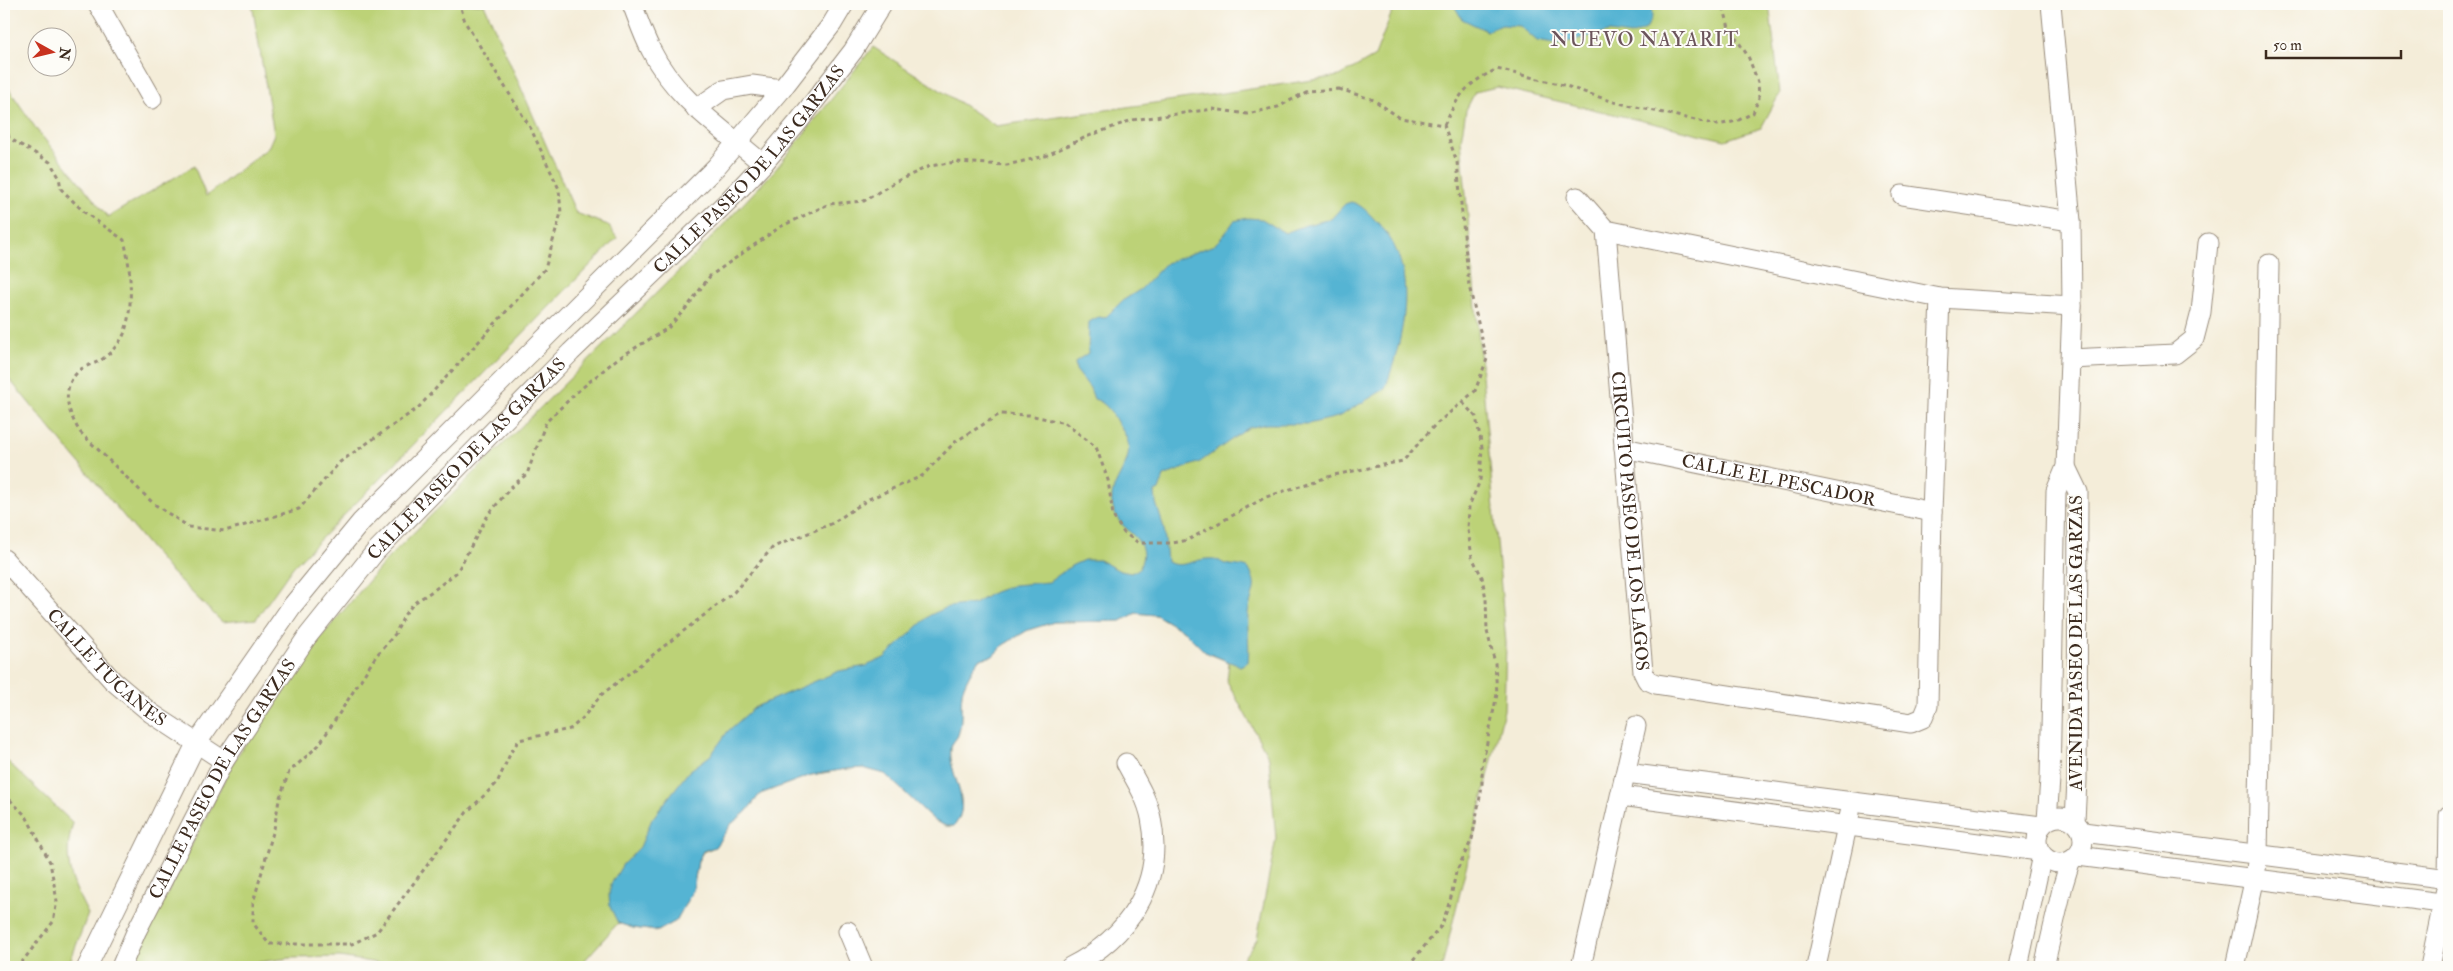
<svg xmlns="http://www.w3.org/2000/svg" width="2453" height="971" viewBox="0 0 2453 971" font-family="'IM FELL Double Pica',serif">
<rect width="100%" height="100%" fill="#fdfcf7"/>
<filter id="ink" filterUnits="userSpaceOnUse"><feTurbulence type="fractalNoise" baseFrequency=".02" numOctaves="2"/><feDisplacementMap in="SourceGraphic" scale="10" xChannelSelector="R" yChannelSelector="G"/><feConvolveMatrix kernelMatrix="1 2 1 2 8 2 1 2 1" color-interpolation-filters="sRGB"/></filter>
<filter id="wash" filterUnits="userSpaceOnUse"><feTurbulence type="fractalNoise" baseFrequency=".0096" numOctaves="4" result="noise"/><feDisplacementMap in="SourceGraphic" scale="20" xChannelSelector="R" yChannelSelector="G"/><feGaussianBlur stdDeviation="1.12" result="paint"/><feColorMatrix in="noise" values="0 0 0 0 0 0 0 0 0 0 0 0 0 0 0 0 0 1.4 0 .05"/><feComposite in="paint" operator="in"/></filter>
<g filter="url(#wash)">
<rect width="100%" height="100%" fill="#f4edd9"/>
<path fill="#bcd277" stroke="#7c7e4a" d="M252,4H484L576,213L608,225L617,238L293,567L256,619L222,622L169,570L4,373V82L37,130L108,217L194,166L206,196L268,148L274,134Z
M1395,4H1769L1780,93L1761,128L1725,140L1497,87L1475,92L1466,110L1461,140L1506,643L1504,710L1442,967H1237L1257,939L1276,839L1269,758L1227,681L1229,662L1205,652L1184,631L1156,615L1136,613L1121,621L1054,622L1028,630L1003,645L993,656L979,659C974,666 963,685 962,693C960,707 963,721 958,735C956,740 951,743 951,748C947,774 974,802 954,826H946L935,821L886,774L863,768L846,769L811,775L760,794L746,812L731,824L715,847L703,852L698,861L693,890L676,921L658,931L633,928L618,923L585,960L583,967H402L340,957L290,958L221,967H159L138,963L137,954L235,759L316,643L389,557L693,257L775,170L873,47L996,126L1340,76L1375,56Z
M4,758L73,823C62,860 71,881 88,914L68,967H4Z"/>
<path fill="#55b4d3" stroke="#486f78" d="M1453,4H1651L1652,17L1646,29L1631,35L1609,32L1596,35L1559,45L1537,41L1520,26L1502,25L1487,31L1462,19Z
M1351,202C1362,204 1370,215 1378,223C1421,268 1404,336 1385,389L1338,417L1308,424H1266L1248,428L1200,462L1164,476L1159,490L1155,492L1156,503L1164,528L1167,562C1184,570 1196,557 1214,559C1218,559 1220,562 1225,564C1232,566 1241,565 1248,568C1261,588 1250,594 1248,614C1247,630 1250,646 1248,662L1240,666L1205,652L1184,631L1156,615L1136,613L1121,621L1054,622L1028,630L1003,645L993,656L979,659C974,666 963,685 962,693C960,707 963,721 958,735C956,740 951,743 951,748C947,774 974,802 954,826H946L935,821L885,774L863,768L846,769L811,775L760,794L746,812L731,824L715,847L703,851L698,861L693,890L676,921L658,931L633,928L618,923L610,907L609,895L611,884L623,864L640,847L652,819L689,771L711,755L728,731L755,707L839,671L866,666L884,658L930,615L948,607L974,604L994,592L1014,585L1049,582L1071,566L1084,560H1099L1120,571L1131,573L1139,569C1154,536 1120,535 1113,508C1106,484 1133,467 1128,443C1127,436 1121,428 1117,422C1112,412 1105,402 1094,399L1090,388L1076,370L1075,362L1088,353L1089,322L1098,317L1105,318L1122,301L1141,289L1166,263L1214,245L1224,235L1234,221L1247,218L1262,219L1285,233L1306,225L1331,219L1345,204Z"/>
</g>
<g filter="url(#ink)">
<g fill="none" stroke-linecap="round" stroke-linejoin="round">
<defs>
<g id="minor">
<path d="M98,4L152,99"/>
<path d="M632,4C638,19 643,35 651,50C675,99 723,129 763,164"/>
<path d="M696,109L723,90L752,85L782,89"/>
<path d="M1902,195L2071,221"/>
<path id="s1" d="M1577,197L1606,230L1643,672L1647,680L1656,684L1911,723L1923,718L1928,706L1932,512L1940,298"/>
<path d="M1606,230L1940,298L2072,306"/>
<path d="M2070,359L2175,354L2194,339L2201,312L2208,243"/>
<path id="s2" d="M1624,448L1932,512"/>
<path d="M2066,467L2078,492L2077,780L2075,821"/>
<path id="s3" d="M4,559L113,681L151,713L224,761"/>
<path d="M1626,773L2041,826"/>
<path d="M1621,796L2039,851"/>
<circle cx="2060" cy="840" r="23"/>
<path d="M2047,820L2050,779L2056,491L2066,467L2072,306L2071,221L2051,4"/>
<path d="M2083,832L2449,879"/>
<path d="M2078,856L2449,904"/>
<path d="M848,931L863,967"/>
<path d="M87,967L196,744L292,606L361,522L716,167L782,89L832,24L844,4"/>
<path id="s4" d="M121,967L136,932L224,761L307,637L375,552L468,457L571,352L729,200L763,164L799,121L853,51L882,4"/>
<path d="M1070,967C1127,938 1165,885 1151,818C1147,798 1136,781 1126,763"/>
<path d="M1581,967L1636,726"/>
<path d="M1816,967L1850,813"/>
<path d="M2018,967L2042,855"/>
<path d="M2044,967L2063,885L2070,862"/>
<path d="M2235,967L2255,877L2258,855L2269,264"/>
<path d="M2430,967L2448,879L2449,815"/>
</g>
</defs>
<use href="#minor" stroke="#988c7c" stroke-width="21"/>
<path stroke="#988c7c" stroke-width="3" stroke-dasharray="4 4" stroke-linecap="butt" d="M1339,89L1374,100L1400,118L1444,125L1457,162L1469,286L1487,359L1475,391L1434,426L1403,461L1334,475L1266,497L1188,540L1173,543H1139L1124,533L1113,516L1108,480L1096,447L1065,423L1029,415L1000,414L955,442L922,476L869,499L831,524L773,547L734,592L601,695L582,719L570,729L519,740L511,752L497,783L467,812L377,932L352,944H269L253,923V903L274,829L279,800L289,772L319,745L376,656L395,634L405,614L414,603L434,590L457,572L488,515L511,487L527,474L546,422L577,392L617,359L668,328L688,306L710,276L780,227L829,204L864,201L895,182L930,166L956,162L1007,165L1045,156L1086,137L1132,120L1213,109L1247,114L1278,107L1308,91Z
M4,119L9,138L50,162L59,177L61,189L84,212L124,240C131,268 134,306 124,334C121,342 108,356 101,360C95,364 86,365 80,370C59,388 68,413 80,432L154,504L189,527L225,531L299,509L340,462L418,408L545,269L561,213L559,189L531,129L465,22L460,4
M1444,125C1460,93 1465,85 1497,69L1563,85L1614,102L1718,125L1737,121L1753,113L1759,98L1758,82L1748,56L1729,28L1723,4
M4,794L26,816L50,862L57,901L53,922L18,967
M1410,967L1412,961L1442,925L1451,897L1456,872L1472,839L1482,786V767L1497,694L1495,663L1487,631L1486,599L1482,577L1472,557L1468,530L1469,506L1480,481L1482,447L1476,417L1462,402"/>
<use href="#minor" stroke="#fff" stroke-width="19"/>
</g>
</g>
<g text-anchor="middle" stroke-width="4" stroke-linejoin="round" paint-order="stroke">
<g font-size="18" fill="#3b2a1e" stroke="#fdfcf7">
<text dy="6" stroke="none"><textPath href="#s4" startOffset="1024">CALLE PASEO DE LAS GARZAS</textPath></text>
<text dy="6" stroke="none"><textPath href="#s4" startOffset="619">CALLE PASEO DE LAS GARZAS</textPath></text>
<text dy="6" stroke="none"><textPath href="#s2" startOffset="158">CALLE EL PESCADOR</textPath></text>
<text dy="6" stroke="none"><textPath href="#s1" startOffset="336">CIRCUITO PASEO DE LOS LAGOS</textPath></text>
<text transform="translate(2076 643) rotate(-90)" y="6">AVENIDA PASEO DE LAS GARZAS</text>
<text dy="6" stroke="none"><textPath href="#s3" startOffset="150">CALLE TUCANES</textPath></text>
<text dy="6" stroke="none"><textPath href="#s4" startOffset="214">CALLE PASEO DE LAS GARZAS</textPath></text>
</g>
<g font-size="20" letter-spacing="1" fill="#6c555c" stroke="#fdfcf7">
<text x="1645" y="46">NUEVO NAYARIT</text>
</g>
</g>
<rect width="2453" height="971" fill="none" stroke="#fdfcf7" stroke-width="20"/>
<g transform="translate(52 52) rotate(98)"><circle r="24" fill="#fdfcf7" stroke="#afa8a0"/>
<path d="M0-4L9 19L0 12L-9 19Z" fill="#c8321e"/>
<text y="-8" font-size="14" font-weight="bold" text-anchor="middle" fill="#3b2a1e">N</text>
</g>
<path d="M2266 50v8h135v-8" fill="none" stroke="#3b2a1e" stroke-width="2.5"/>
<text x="2273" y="50" font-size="15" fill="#3b2a1e" stroke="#fdfcf7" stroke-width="4" paint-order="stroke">50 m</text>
</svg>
